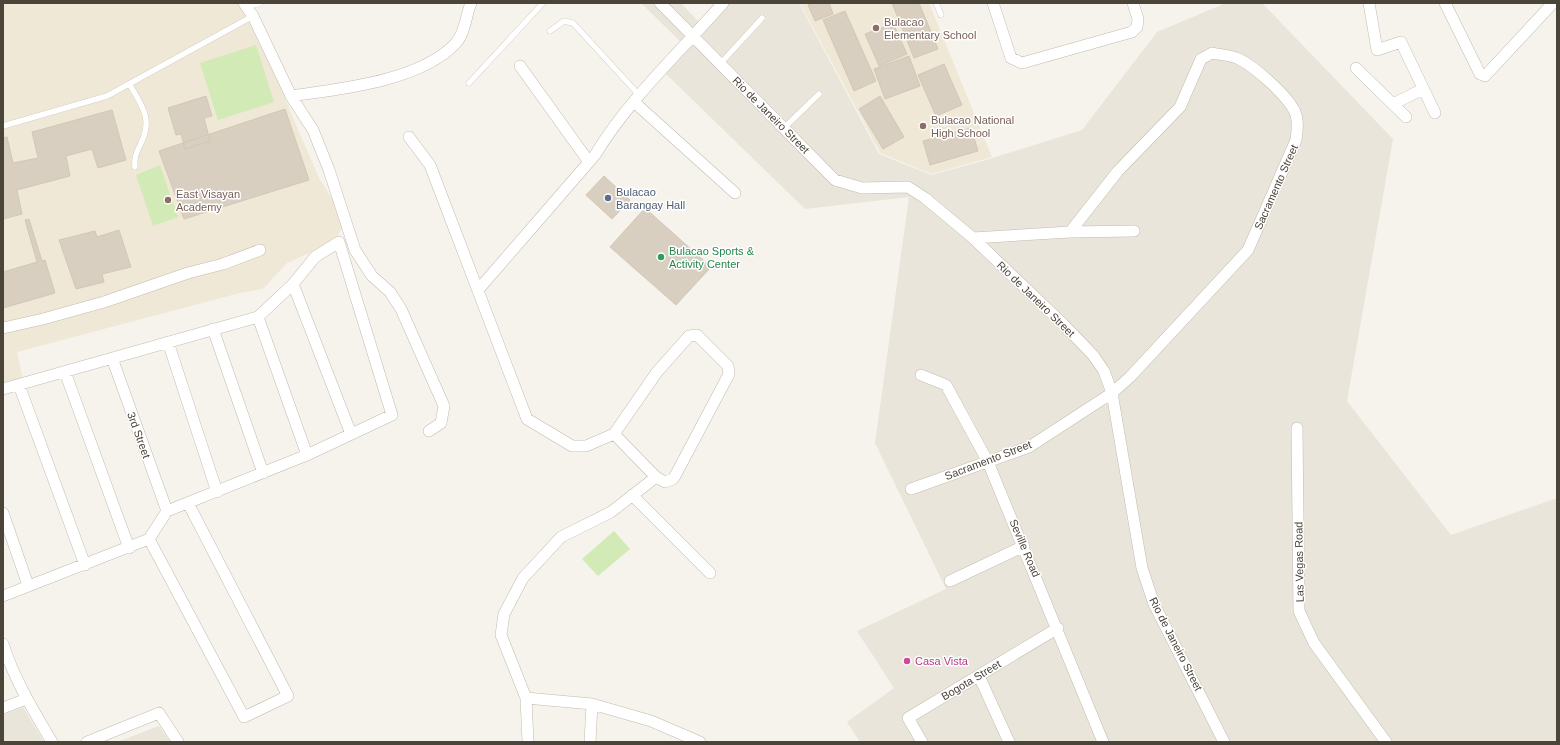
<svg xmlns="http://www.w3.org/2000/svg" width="1560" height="745" viewBox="0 0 1560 745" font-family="Helvetica,sans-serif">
<rect width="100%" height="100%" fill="#f6f3ec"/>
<path fill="#eae5da" d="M641,3H681L705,29L729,3H799L879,154L931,175L986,160L1082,130L1157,32L1226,3H1262L1393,139L1347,401L1451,535L1557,498V742H860L847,722L894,688L857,631L946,589L875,443L909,197L805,209L665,73L688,49Z
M23,707L44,742H3V715Z
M159,726L170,742H117Z"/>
<path fill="#efe8d6" d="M3,3H251L286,101L319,178L346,221L334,242L287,263L263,289L240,293L17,352L23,379L3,384Z
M800,3H929L992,157L931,174L880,153Z"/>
<path fill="#d2eab5" d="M256,45L274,102L218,120L200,63Z
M160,165L178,217L153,226L136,175Z
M614,531L630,549L598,576L582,559Z"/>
<path fill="#d8cfc1" stroke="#d3c7b4" d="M813,3H829L833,14L815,21L808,5Z
M892,3H919L938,49L914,58Z
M845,11L876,81L854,91L823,20Z
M893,23L907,54L879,66L865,34Z
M909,56L920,86L885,99L874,69Z
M944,64L962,105L936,116L918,75Z
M206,96L212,116L204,118L210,141L185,149L181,134L176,135L168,108Z
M880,96L904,137L883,149L859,109Z
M285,109L309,180L184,219L159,151Z
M112,110L126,160L98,168L92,149L66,156L70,176L17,190L22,214L3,219V138L7,137L13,163L38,158L32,132Z
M971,128L978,151L930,165L923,141Z
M604,176L630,200L612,219L586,195Z
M645,208L711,267L676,305L610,247Z
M29,219L42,261L45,260L55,293L3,308V272L37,262L25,220Z
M119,230L131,267L102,274L104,282L76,289L59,240L95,231L97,237Z"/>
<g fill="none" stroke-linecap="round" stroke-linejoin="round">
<defs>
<path id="service" d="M936,3L941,15
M247,7L260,3
M550,31L564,21L573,23L640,96
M720,64L762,18
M469,83L543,3
M130,85C142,106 153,119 141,143C137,152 134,156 135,167
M3,126L107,96L253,16
M784,128L819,94"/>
<path id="minor" d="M244,3L253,16L291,96L313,130L329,170L355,250L372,276L390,292L401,309L444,406L441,423L429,431
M660,3L835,180L862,188L908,187L925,198L973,238L1064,325L1093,355L1104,371L1112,393L1142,568L1154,604L1224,742
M993,3L1011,58L1022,63L1132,32L1137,27L1138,19L1133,3
M1369,3L1377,50L1401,42L1435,113
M1445,3L1480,74L1485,76L1553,3
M520,66L589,162
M1356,68L1406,117
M291,96C340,89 421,81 456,43C465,33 466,15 471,3
M634,102L735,193
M1393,104L1423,89
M409,137L430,165L527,419L572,446H586L614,434L656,477L665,482L673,479L675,476L729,374L728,366L697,335L689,336L657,372L614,434
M973,238L1070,232L1134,231
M293,284L351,434
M478,290L595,155C629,99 679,53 723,3
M258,317L307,455
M3,328L43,319L104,302L188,273L223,264L260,250
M213,329L263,473
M168,342L217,492
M112,358L167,511
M65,372L129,548
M921,375L946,385L988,462L1103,742
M19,385L85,565
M3,389L258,317L293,284L315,257L339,242L392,415L307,455L167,511L149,539L3,596
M1297,428L1299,611L1314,643L1386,742
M911,489L1029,447L1112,393L1130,377L1248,250L1296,140C1297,131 1299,121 1295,112C1288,96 1255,67 1239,59C1231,55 1220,55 1212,53L1201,59L1180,107L1118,171L1070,232
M632,495L710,573
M3,513L28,585
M149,539L244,717L288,696L188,503
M950,581L1024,546
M3,644C14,679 33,710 52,742
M979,676L1009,742
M526,698L592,704L590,742
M592,704L651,721L700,742
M3,708L26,699
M87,742L159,713L178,742
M528,742L526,698L501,635L504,614L523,578L561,537L611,512L656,477
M922,742L908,718L1058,628"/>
</defs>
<use href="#service" stroke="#c2bbae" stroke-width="6"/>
<use href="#minor" stroke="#c2bbae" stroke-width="12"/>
<use href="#service" stroke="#fff" stroke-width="5.5"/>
<use href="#minor" stroke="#fff" stroke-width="11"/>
</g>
<g fill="#8d6e63" stroke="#fff" stroke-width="1.5">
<circle cx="876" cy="28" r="4"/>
<circle cx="923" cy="126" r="4"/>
<circle cx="168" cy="200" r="4"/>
</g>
<circle fill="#5c6f8a" stroke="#fff" stroke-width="1.5" cx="608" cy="198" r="4"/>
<circle fill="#2e9e5b" stroke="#fff" stroke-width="1.5" cx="661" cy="257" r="4"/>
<circle fill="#d1479c" stroke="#fff" stroke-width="1.5" cx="907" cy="661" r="4"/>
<g text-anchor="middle" stroke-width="3" stroke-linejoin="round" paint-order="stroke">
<g font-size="11" fill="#785e54" stroke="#fff" text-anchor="start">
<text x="884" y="26">Bulacao<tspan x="884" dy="13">Elementary School</tspan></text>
<text x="931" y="124">Bulacao National<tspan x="931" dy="13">High School</tspan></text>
<text x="176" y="198">East Visayan<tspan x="176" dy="13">Academy</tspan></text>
</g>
<g font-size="11" fill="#4b4439" stroke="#fff">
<text transform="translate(771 115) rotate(45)" y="4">Rio de Janeiro Street</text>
<text transform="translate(1276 187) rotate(-66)" y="4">Sacramento Street</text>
<text transform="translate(1036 299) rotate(44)" y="4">Rio de Janeiro Street</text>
<text transform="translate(139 435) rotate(70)" y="4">3rd Street</text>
<text transform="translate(988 460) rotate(-21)" y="4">Sacramento Street</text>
<text transform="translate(1025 548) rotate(67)" y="4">Seville Road</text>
<text transform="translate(1299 562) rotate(-91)" y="4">Las Vegas Road</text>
<text transform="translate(1176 644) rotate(63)" y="4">Rio de Janeiro Street</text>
<text transform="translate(971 680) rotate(-31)" y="4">Bogota Street</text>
</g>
<g font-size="11" fill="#4e5e75" stroke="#fff" text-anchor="start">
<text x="616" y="196">Bulacao<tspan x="616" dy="13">Barangay Hall</tspan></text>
</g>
<g font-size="11" fill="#27864d" stroke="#fff" text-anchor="start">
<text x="669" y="255">Bulacao Sports &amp;<tspan x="669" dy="13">Activity Center</tspan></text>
</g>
<g font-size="11" fill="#b23c85" stroke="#fff" text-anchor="start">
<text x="915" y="665">Casa Vista</text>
</g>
</g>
<rect width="1560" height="745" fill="none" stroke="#4b4439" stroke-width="8"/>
</svg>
